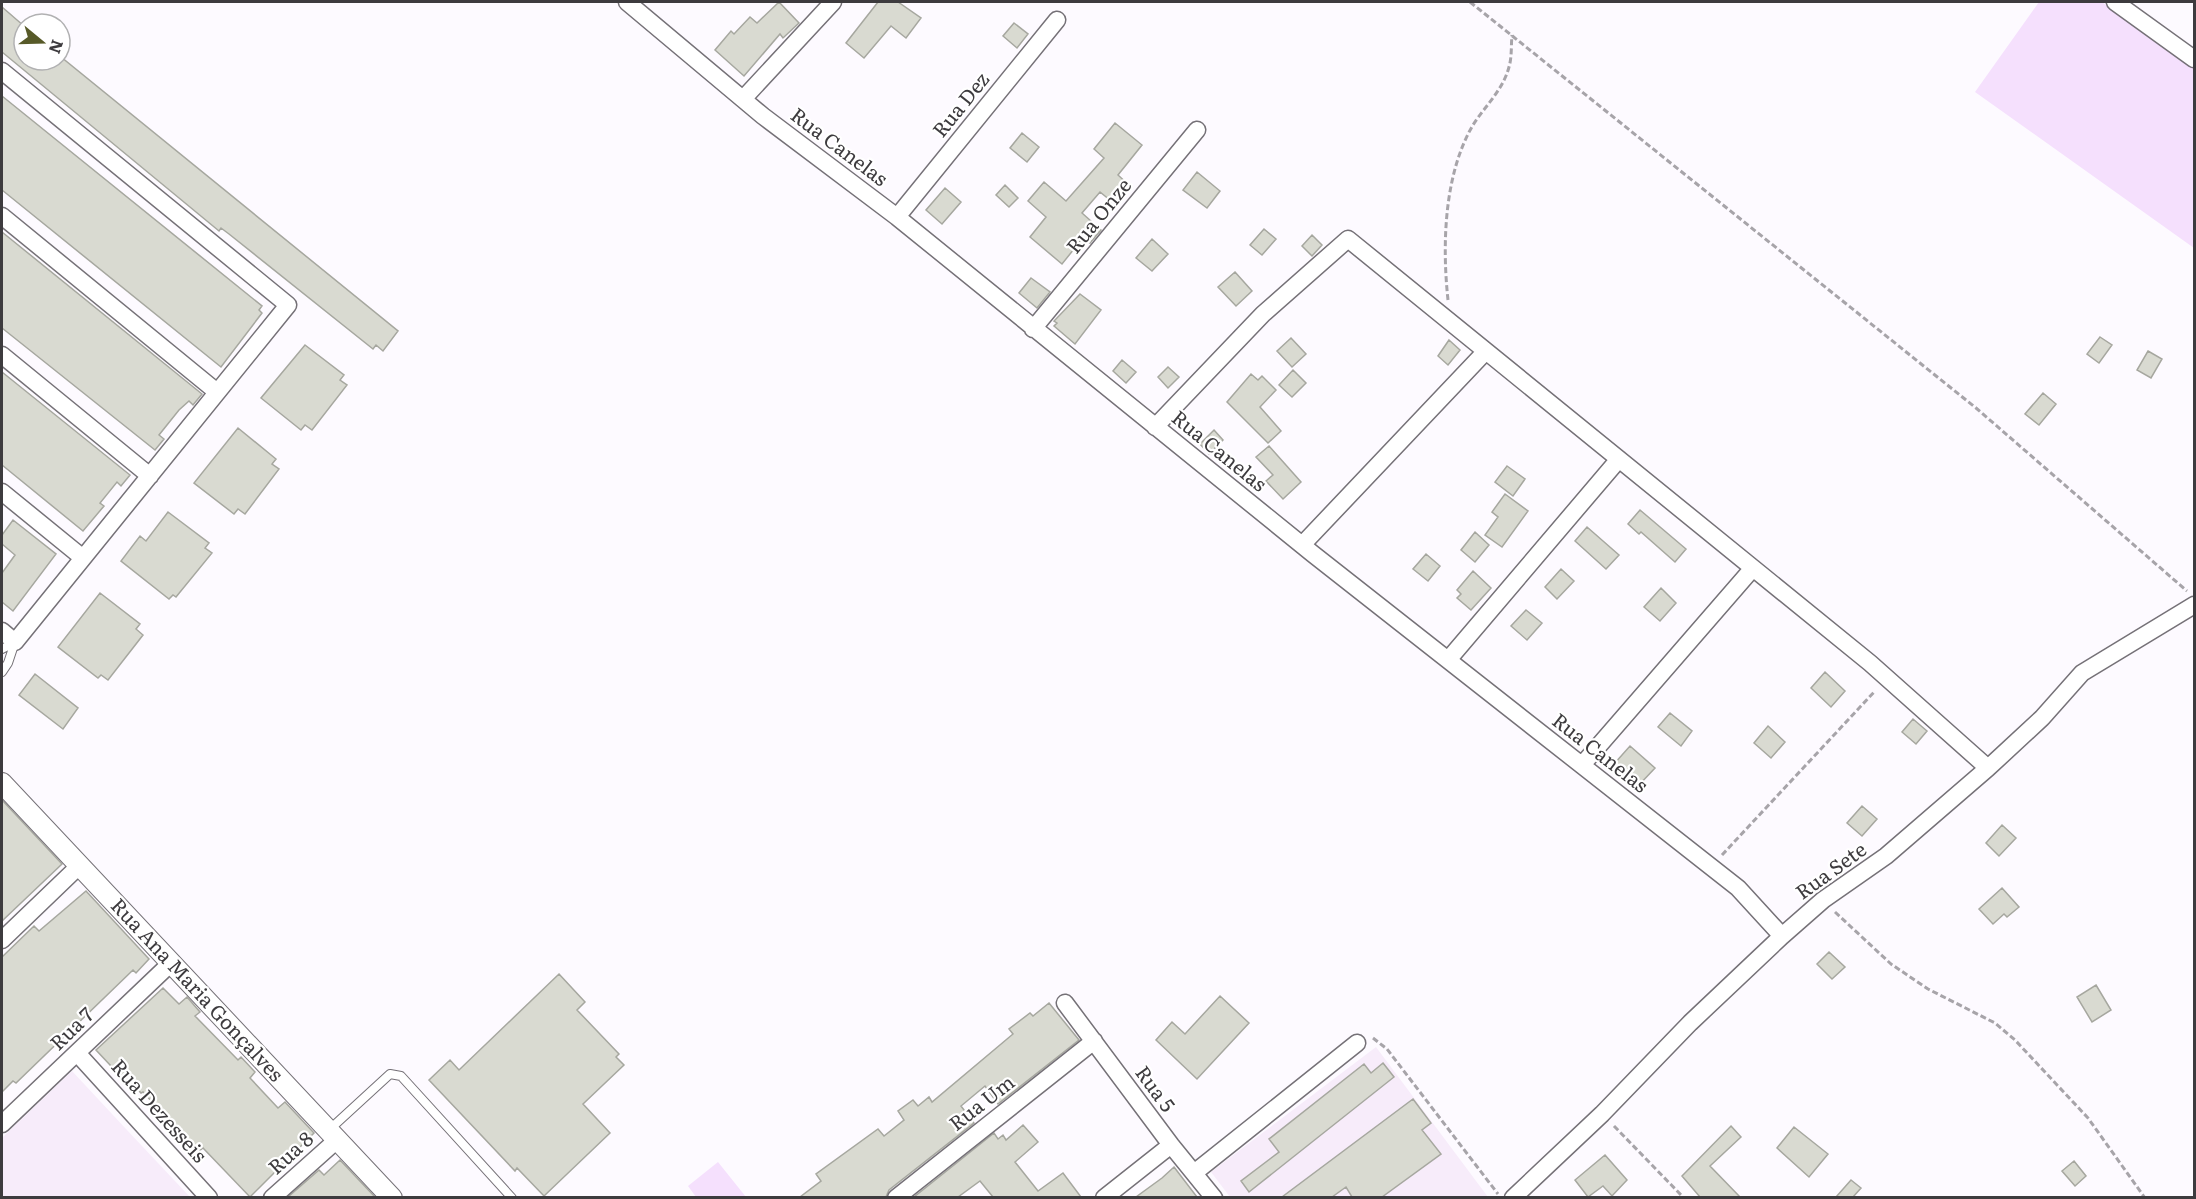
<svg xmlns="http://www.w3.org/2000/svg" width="2196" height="1199" viewBox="0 0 2196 1199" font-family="Literata,serif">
<rect width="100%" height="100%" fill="#fdfaff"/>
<path fill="#f7ecfa" d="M1376,1047L1488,1197H1230L1211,1172Z
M72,1071L126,1129L190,1197H2V1138Z"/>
<path fill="#f5e0fd" d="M2039,2H2102L2194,68V248L1975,92Z
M718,1162L746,1197H696L688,1186Z"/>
<path fill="#d9dad1" stroke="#a6a79f" stroke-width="1.5" d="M779,2L799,23L783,38L780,34L744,76L715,50L731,31L734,34L750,17L757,23Z
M878,2H898L921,18L906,38L891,26L864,58L846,43Z
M2,7L24,26V60H60L61,57L398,331L383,351L376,345L373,349L229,234L221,228L219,231L2,52Z
M1014,23L1028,34L1017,48L1003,36Z
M2,96L262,306L259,310L262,313L221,367L2,190Z
M1115,123L1142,145L1118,175L1131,187L1116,205L1100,192L1082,213L1101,230L1090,243L1082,239L1062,264L1030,237L1046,217L1028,201L1044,182L1066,201L1104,158L1094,149Z
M1022,133L1039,147L1027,162L1010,148Z
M1197,172L1220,191L1207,208L1183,190Z
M1005,185L1018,198L1009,207L996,195Z
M945,188L961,202L942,224L926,210Z
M1264,229L1276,239L1262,255L1250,245Z
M2,232L202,394L193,405L189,401L179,410L159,435L164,439L155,450L2,328Z
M1312,235L1322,245L1312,256L1302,246Z
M1152,239L1168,254L1152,271L1136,258Z
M1235,272L1252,291L1236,306L1218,287Z
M1031,278L1050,292L1037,308L1019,293Z
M1080,294L1101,310L1075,344L1054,326L1057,323L1054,321Z
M2100,337L2112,345L2099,363L2087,354Z
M1291,338L1306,354L1292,367L1277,351Z
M1449,340L1460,350L1448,365L1438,356Z
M305,345L344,375L340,380L347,385L312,430L305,425L301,430L261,398Z
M2148,351L2162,359L2151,378L2137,370Z
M1122,360L1136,372L1126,383L1113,371Z
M1168,367L1179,377L1168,388L1158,377Z
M1293,370L1306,383L1292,397L1279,385Z
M2,372L130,475L121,486L117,482L100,503L104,506L83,531L2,465Z
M1251,374L1258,380L1262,376L1276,390L1260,407L1281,431L1268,443L1227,402Z
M2043,393L2056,404L2039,425L2025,414Z
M238,428L276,459L272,464L279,469L245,514L238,509L234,514L194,483Z
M1214,430L1223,440L1209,454L1200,444Z
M1269,446L1301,482L1283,499L1266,481L1273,475L1256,457Z
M1507,466L1525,479L1513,496L1495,482Z
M1505,494L1528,511L1502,547L1485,535L1498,517L1492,512Z
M1640,510L1686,549L1675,562L1641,532L1639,534L1628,524Z
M168,512L209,543L205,548L212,553L176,597L173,595L169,599L121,561L140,536L146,541Z
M13,520L56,554L13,611L2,602V573L15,555L2,544V535Z
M1587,527L1619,555L1606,569L1575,541Z
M1475,532L1489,545L1475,562L1461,550Z
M1426,554L1440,566L1428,581L1413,569Z
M1561,569L1574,581L1557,599L1545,587Z
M1473,571L1491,588L1471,610L1457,598L1461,594L1457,590Z
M1661,588L1676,603L1660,621L1644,607Z
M100,593L140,624L136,629L143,635L108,680L101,675L98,678L58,647Z
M1526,610L1542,623L1527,640L1511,626Z
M1825,672L1845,691L1831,707L1811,688Z
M35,674L78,708L63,729L19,695Z
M1670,713L1692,731L1681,746L1658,727Z
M1913,719L1927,731L1916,744L1902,732Z
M1768,726L1785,742L1771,758L1754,743Z
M1630,746L1655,768L1638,786L1633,782L1630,785L1617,773L1620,770L1614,764Z
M2,800L62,864L2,921Z
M1862,806L1877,819L1862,836L1847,823Z
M2002,825L2016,838L1999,856L1986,843Z
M2002,888L2019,907L2007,917L2004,914L1993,924L1979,909Z
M86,891L149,959L136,973L133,970L16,1083L13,1081L2,1092V957L34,926L39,931Z
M1829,952L1845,967L1832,979L1817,964Z
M559,974L585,1002L577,1010L619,1054L616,1057L624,1065L583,1104L610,1133L544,1196L517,1168L515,1171L429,1080L450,1060L459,1070Z
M2096,985L2111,1010L2092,1022L2077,997Z
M163,988L179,1004L187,997L200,1012L195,1016L238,1060L241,1057L255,1072L250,1078L278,1108L285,1102L314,1133L250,1197L203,1148L198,1152L143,1092L141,1093L129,1080L126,1082L96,1050Z
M1220,996L1249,1023L1197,1079L1156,1040L1172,1022L1185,1034Z
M1049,1003L1079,1040L998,1104L985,1086L961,1106L974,1123L889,1190L886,1197H800L821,1181L816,1174L878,1129L884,1136L904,1120L898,1111L913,1100L918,1106L929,1097L932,1102L1013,1034L1009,1029L1030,1013L1033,1016Z
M1383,1063L1394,1077L1249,1192L1241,1181L1279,1152L1269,1139L1364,1064L1371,1073Z
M1413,1099L1431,1123L1422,1130L1441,1154L1382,1197H1352L1346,1187L1332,1197H1282Z
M1023,1125L1038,1142L1015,1162L1038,1191L1063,1173L1081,1197H993L980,1181L958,1197H914L994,1133L998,1139L1003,1135L1006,1140Z
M1731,1126L1741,1137L1710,1166L1740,1197H1700L1682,1176Z
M1794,1127L1828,1154L1809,1177L1777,1148Z
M1605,1155L1627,1180L1612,1196L1603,1186L1588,1197L1575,1180Z
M340,1160L375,1197H288L319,1170L324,1175Z
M2074,1161L2086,1176L2075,1186L2062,1171Z
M1174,1167L1197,1197H1136L1162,1178Z
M1851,1180L1861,1188L1853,1197H1836Z"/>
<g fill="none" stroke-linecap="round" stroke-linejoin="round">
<defs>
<path id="service" d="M2,649L15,642
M2,672L8,663L15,642
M329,1130L390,1074L401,1076L512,1198"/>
<path id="minor" d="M627,2L763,116L897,217L1313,554L1738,888L1782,936
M2115,2L2194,59
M2,71L288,305L15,642L2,631
M743,99L833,2
M2,216L217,392
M897,217L1057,20
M1033,329L1197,130
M2,355L150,476
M1155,427L1263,314L1348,239L1870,663L1988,768
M2,492L83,558
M1302,545L1486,351
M1448,660L1619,459
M1582,765L1753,568
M2,940L79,866
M1065,1003L1171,1145L1214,1198
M77,1053L209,1198
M2,1124L171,963
M1194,1173L1357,1043
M272,1198L338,1139
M896,1198L1094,1041
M1104,1198L1171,1145
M1513,1198L1602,1114L1690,1023L1782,936L1823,900L1886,856L1988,768L2042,718L2082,673L2194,605"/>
<path id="tertiary" d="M2,783L392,1198"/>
</defs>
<use href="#service" stroke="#757177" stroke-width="10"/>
<use href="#minor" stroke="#757177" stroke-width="19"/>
<use href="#tertiary" stroke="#757177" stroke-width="22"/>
<path stroke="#a7a4a9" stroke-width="3" stroke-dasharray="6 3" stroke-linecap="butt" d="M1470,2L1976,408L2187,591
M1448,300C1442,245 1444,174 1473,125C1485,106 1503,90 1509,67C1512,57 1511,45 1512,35
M1722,855L1875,691
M1835,912L1891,964L1928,989L1995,1023L2015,1040L2088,1118L2145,1198
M1373,1038L1387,1049L1498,1194
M1614,1126L1684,1198"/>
<use href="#service" stroke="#fff" stroke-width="8"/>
<use href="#minor" stroke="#fff" stroke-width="16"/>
<use href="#tertiary" stroke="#fff" stroke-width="20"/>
</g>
<g text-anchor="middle" stroke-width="4.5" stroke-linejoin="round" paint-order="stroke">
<g font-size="20" fill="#3d3b3e" stroke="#fff">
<text transform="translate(961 105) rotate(-51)" y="7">Rua Dez</text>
<text transform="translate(839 147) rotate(37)" y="7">Rua Canelas</text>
<text transform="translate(1099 216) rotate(-51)" y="7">Rua Onze</text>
<text transform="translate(1219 451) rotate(39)" y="7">Rua Canelas</text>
<text transform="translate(1600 753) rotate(38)" y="7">Rua Canelas</text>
<text transform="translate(1831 871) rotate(-36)" y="7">Rua Sete</text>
<text transform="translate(197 990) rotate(47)" y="7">Rua Ana Maria Gonçalves</text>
<text transform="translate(72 1029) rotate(-44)" y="7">Rua 7</text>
<text transform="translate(1155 1089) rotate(54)" y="7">Rua 5</text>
<text transform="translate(982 1103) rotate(-38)" y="7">Rua Um</text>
<text transform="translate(159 1111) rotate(48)" y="7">Rua Dezesseis</text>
<text transform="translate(291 1153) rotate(-42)" y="7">Rua 8</text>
</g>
</g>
<rect width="2196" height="1199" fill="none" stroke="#3d3b3e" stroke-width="6"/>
<g transform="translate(42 42) rotate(109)"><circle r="28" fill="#ffffff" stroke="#b1b1b2" stroke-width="1.5"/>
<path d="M0-4.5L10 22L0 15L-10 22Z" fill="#575a28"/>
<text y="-9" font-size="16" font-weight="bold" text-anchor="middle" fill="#3d3b3e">N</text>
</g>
</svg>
